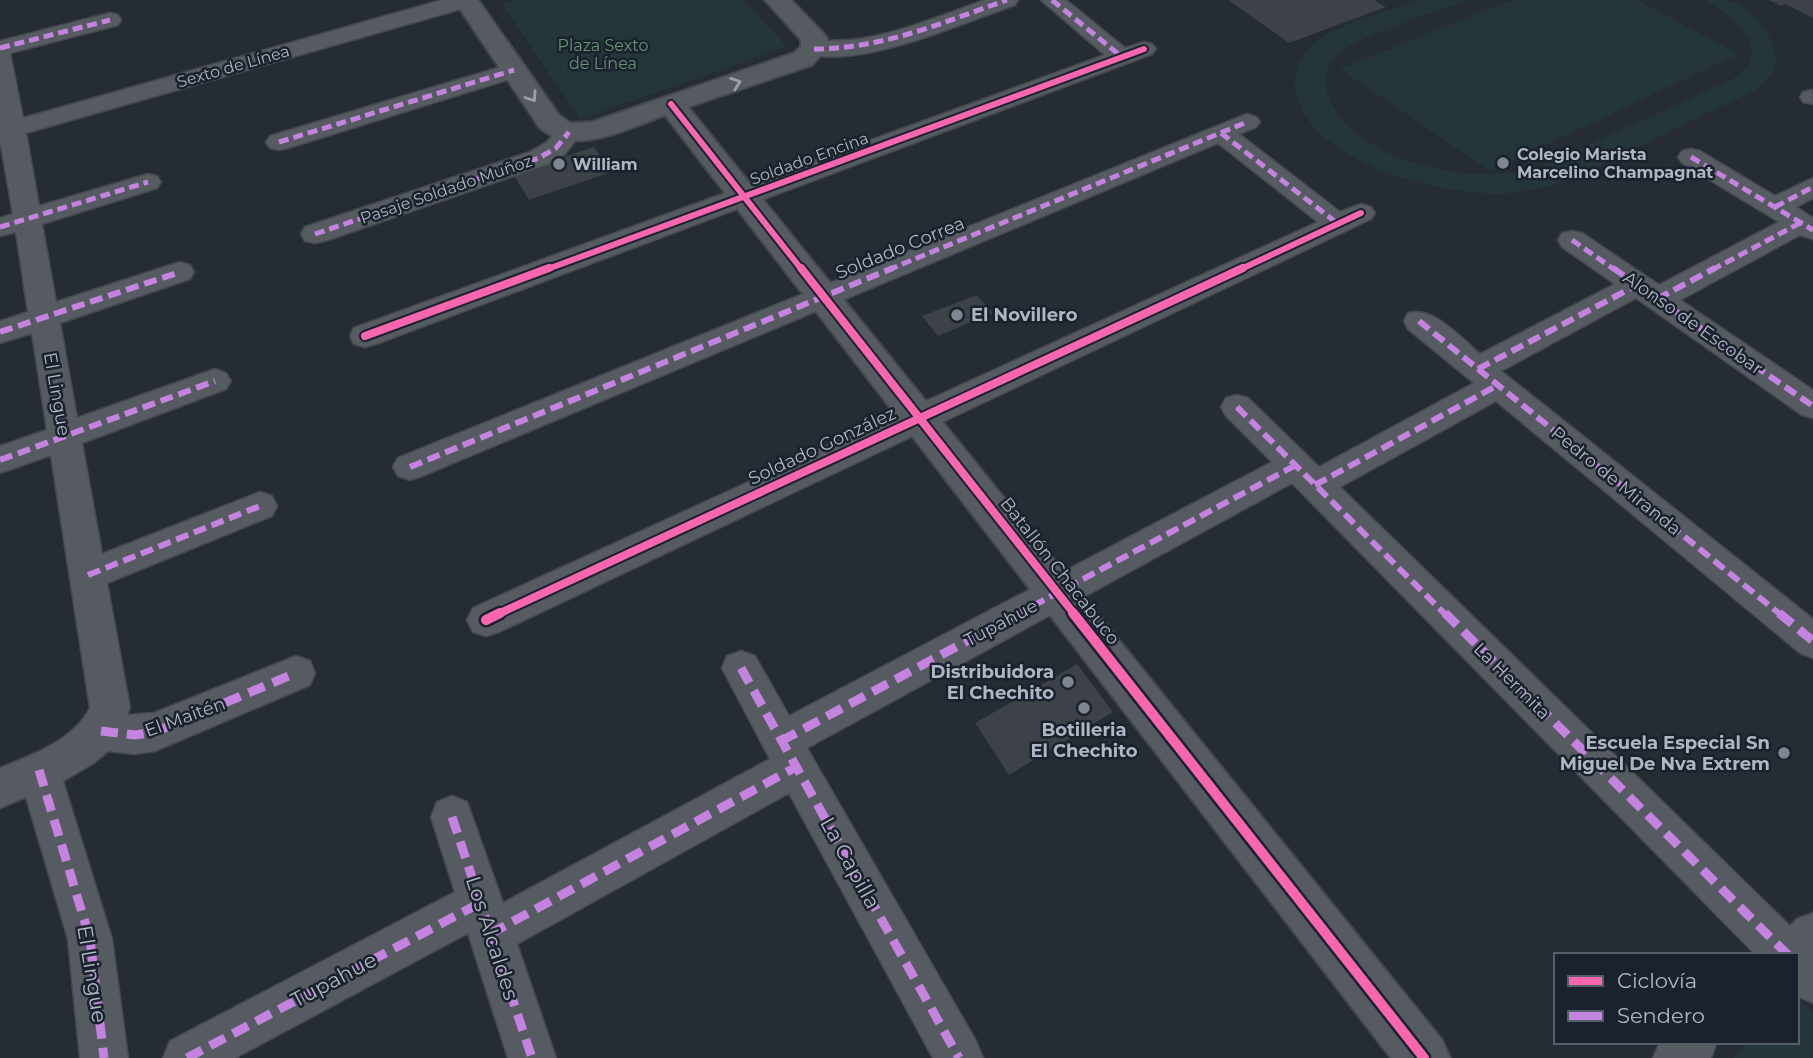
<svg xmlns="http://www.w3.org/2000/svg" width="1813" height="1058" viewBox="0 0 1813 1058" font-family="Montserrat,sans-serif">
<rect width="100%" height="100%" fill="#262c33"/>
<path fill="#243639" d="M515,0H744L787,47L580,119L502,4Z
M1419,0H1469C1440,11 1350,37 1333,60C1324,72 1324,87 1330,100C1350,146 1415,167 1461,173C1487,176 1510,173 1535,169L1733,79C1738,75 1746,70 1749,64C1762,37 1724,11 1705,0C1712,0 1725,0 1732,1C1754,9 1784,46 1774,70C1771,78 1761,84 1755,90C1717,108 1679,127 1641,146C1595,168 1560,189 1508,193C1446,198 1318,165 1297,98C1291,78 1297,60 1312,45C1335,24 1389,11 1419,0Z
M1513,0H1637L1739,54L1490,171L1340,69Z
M1799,999L1813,1013V1058H1733L1750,1042H1797Z"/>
<path fill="#3d4148" d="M1228,0H1374L1386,7L1289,43Z
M1768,0H1813V18L1785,4L1781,6Z
M594,147L611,172L529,200L513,174Z
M976,295L993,313L938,336L922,316Z
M1077,664L1113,712L1009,775L975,723Z"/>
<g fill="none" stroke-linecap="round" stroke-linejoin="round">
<defs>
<path id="minor" d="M442,0H478L475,5L26,133L39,206L148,174L157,176L161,182L157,188L42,224L56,302L180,262L190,265L194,272L190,279L60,323L77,418L215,369L226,373L231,381L226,389L82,443L102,554L260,492L272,496L277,506L272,516L107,583L130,708L127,715L154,713L296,656L310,661L315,673L310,685L155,751L135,754L108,751L94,763L63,781L112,939L128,1058H80L68,939L26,797L0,808V768C32,755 73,741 90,708L51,455L0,473V446L47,430L32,333L0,343V321L28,312L16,232L0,236V218L13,214L0,140V41L110,13L118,15L121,20L118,25L10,53L23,118Z
M985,0H1018L1015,5C959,24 864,68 806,54L802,49L806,44C825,39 846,42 865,38C907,30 946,14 985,0Z
M1041,0H1066L1125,48L1144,42L1152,44L1156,49L1152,54L376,344L365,347L354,344L350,336L354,328L1105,55Z
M514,63L523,65L526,70L523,75L288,148L279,150L270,148L266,142L270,136Z
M1812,90L1813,104L1803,102L1800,97L1803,92Z
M1247,114L1256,117L1260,122L1256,127L1239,134L1340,212L1361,204L1371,207L1375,213L1371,219L499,632L486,636L473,632L467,620L473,608L1318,222L1218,143L422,476L410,480L398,476L393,467L398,458Z
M569,124L578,127L582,132L565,154L548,164L325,241L315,243L305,241L301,234L305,227L530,152L547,142L560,127Z
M1691,149L1700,151L1775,196L1813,178V198L1796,207L1813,218V239L1800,235L1680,300L1813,390V418L1802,415L1636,298L1501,371L1813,619V658L1800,653L1496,401L1340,487L1790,926L1797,919L1813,913V1003L1797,996V955H1756L1292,483L807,748L976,1041L983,1058H933L789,793L517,944L556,1058H508L468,933L235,1058H163L170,1041L455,892L431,817L437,802L452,796L467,802L503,903L770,759L722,668L727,656L741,651L755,656L789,716L1272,462L1226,416L1221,407L1226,398L1237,395L1248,398L1319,467L1474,383L1408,329L1404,321L1408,313C1434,306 1461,338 1480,354L1615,284L1562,247L1558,240L1562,233L1572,231L1582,233L1659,285L1779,222L1682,163L1678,157L1682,151Z
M1660,1042H1717L1711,1058H1653Z"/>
<path id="tertiary" d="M454,0H478L559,115L570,123L592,122L794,53L801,47V40L765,0H791L823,33L827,38V49L812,65L688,107L1442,1040L1450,1058H1391L665,115C629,128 573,158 539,127Z"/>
</defs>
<use href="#minor" stroke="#44484e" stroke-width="3"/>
<use href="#tertiary" stroke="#44484e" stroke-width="4"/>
<use href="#minor" fill="#565a61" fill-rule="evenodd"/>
<use href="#tertiary" fill="#565a61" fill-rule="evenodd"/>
<path stroke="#c483df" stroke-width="5" stroke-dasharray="10 5" stroke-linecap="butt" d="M1052,0L1122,57
M0,48L110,20
M814,49C882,49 944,22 1007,0
M1221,133L1337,223
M279,142L514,70
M1691,157L1813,230
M1775,207L1813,187
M0,227L148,182
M315,234L539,158L556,148L569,132
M1572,240L1615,270
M888,270L1247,122
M1712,270L1800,223"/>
<path stroke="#c483df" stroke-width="6" stroke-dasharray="13 6" stroke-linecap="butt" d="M1613,268L1813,406
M1657,299L1715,268
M1419,321L1781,615
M0,332L180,272
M1478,369L1637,285
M1237,407L1446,615
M0,460L215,381
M410,467L893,268
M1315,485L1498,385
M88,575L260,506
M1016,615L1296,465"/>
<path stroke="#c483df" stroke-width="9" stroke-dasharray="17 9" stroke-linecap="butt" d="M1445,613L1788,955
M1779,613L1813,641
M741,668L959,1058
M101,731L135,735L155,732L296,673
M781,741L1019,613
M39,770L90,939L104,1058
M452,817L532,1058
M490,934L796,767
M187,1058L480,903"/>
<defs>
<path id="cycleway-far2" d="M671,104L802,270
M545,270L1144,49
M1239,270L1361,213"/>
<path id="cycleway-far1" d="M801,268L1075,615
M365,336L549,268
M496,615L1243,268"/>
<path id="cycleway" d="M1073,613L1424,1058
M486,620L500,613"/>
</defs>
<use href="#cycleway-far2" stroke="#1a222d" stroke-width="10"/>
<use href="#cycleway-far1" stroke="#1a222d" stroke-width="12"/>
<use href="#cycleway" stroke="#1a222d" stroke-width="15"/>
<use href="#cycleway-far2" stroke="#f766af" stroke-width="6"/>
<use href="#cycleway-far1" stroke="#f766af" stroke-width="8"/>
<use href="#cycleway" stroke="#f766af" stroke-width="10"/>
</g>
<defs><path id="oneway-chevron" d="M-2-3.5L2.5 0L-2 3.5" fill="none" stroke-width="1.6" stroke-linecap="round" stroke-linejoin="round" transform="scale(1.75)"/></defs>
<g stroke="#99a0ac">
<use href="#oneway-chevron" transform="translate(736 83) rotate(-19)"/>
<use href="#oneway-chevron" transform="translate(532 97) rotate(56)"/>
</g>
<g fill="#7f8692" stroke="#1a222d" stroke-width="2.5">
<circle cx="1503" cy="163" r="7"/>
<circle cx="559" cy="164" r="7"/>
<circle cx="957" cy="315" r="7"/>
<circle cx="1068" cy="682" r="7"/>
<circle cx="1084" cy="708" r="7"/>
<circle cx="1784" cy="753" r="7"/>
</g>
<g text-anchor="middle" stroke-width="5" stroke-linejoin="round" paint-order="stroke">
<g font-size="16" fill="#679472" stroke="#1a222d">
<text x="603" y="51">Plaza Sexto<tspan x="603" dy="18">de Línea</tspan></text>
</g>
<g font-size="16" fill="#afb7c5" stroke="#1a222d">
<text transform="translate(233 66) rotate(-16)" y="6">Sexto de Línea</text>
<text transform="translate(809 158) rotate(-20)" y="6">Soldado Encina</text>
<text transform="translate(446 189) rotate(-19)" y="6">Pasaje Soldado Muñoz</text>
</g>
<g font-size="16" font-weight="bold" fill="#afb7c5" stroke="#1a222d" text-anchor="start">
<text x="1517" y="160">Colegio Marista<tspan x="1517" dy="18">Marcelino Champagnat</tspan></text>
<text x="573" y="170">William</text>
</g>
<g font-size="18" fill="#afb7c5" stroke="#1a222d">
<text transform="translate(900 248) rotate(-22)" y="6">Soldado Correa</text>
<text transform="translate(1693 323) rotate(35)" y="6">Alonso de Escobar</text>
<text transform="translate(57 394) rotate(80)" y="6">El Lingue</text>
<text transform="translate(822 446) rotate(-25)" y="6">Soldado González</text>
<text transform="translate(1616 481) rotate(39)" y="6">Pedro de Miranda</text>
<text transform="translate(1060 571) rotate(52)" y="6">Batallón Chacabuco</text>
<text transform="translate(1001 623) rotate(-28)" y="6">Tupahue</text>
<text transform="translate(1512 681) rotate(45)" y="6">La Hermita</text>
<text transform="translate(185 717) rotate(-20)" y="6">El Maitén</text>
</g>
<g font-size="18" font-weight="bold" fill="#afb7c5" stroke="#1a222d" text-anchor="end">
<text x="971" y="321" text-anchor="start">El Novillero</text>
<text x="1054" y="678">Distribuidora<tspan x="1054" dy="21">El Chechito</tspan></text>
<text x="1084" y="736" text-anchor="middle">Botilleria<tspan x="1084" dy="21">El Chechito</tspan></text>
<text x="1770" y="749">Escuela Especial Sn<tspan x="1770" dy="21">Miguel De Nva Extrem</tspan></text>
</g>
<g font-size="21" fill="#afb7c5" stroke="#1a222d">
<text transform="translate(850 863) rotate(61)" y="7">La Capilla</text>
<text transform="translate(492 938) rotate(72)" y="7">Los Alcaldes</text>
<text transform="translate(92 974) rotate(81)" y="7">El Lingue</text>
<text transform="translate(334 980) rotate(-28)" y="7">Tupahue</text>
</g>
</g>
<rect x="1554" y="953" width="245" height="91" fill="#1a222d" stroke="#565e6a" stroke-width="2"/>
<rect x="1568" y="976" width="35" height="10" fill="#f766af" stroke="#565e6a" stroke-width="2"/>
<text x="1617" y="988" font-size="21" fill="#afb7c5">Ciclovía</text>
<rect x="1568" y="1011" width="35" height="10" fill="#c483df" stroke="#565e6a" stroke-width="2"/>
<text x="1617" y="1023" font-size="21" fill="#afb7c5">Sendero</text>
</svg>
